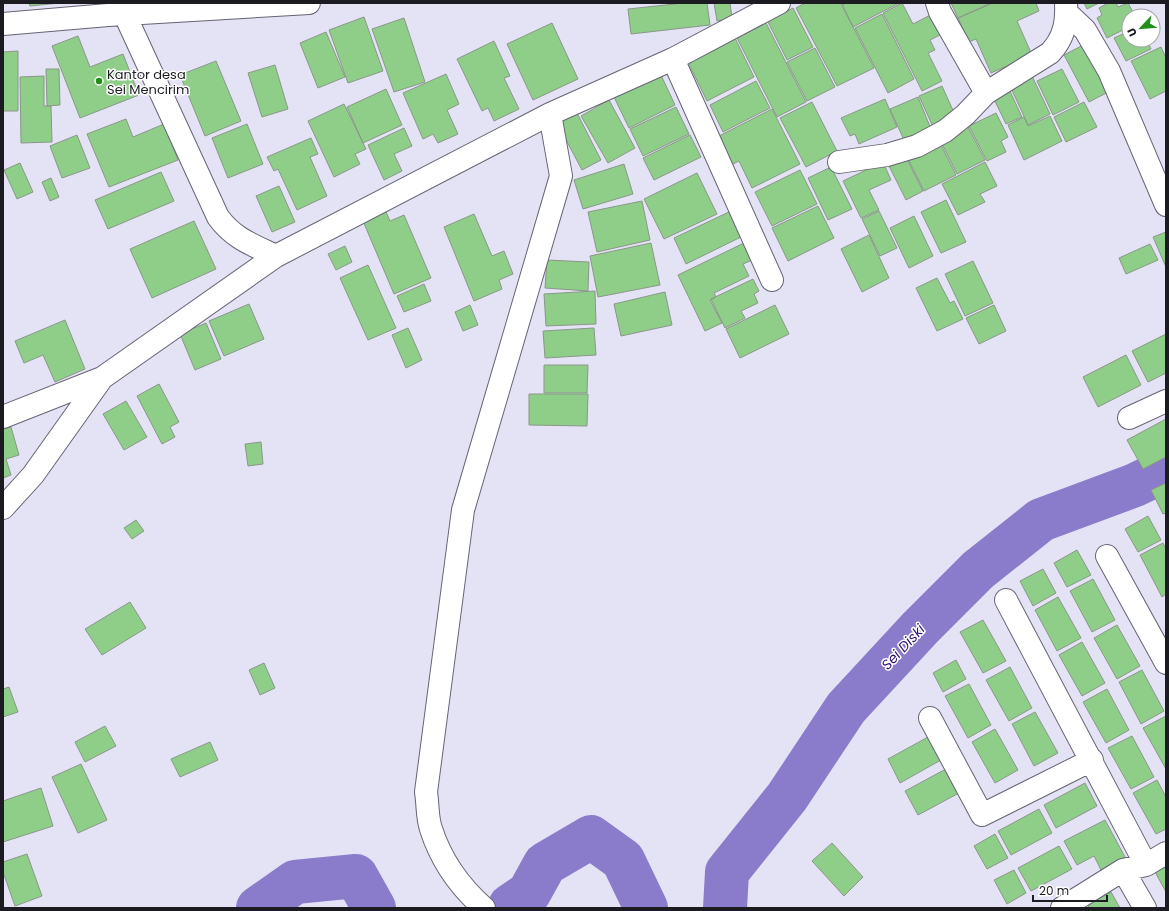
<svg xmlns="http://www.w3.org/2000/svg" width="1169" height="911" viewBox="0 0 1169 911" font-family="Poppins,sans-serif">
<rect width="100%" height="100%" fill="#e4e2f5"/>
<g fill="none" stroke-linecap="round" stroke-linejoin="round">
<path stroke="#8a7ccb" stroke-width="44" d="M510,906L529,893L545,864L591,837L623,860L646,908
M258,908L295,882L356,876L374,908
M725,908L727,872L787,797L846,708L920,628L978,570L1041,520L1135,485L1166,470"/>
</g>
<path fill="#8fce88" stroke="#8a9789" d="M29,3H60L30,6Z
M684,3H707L710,25L631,34L628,9Z
M714,3H730L732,18L717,21Z
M805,3H841L874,68L837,86L796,8Z
M847,3H899L853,27L842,5Z
M902,3L913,24L936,12L946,32L930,40L935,50L928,53L942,81L922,91L883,13Z
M951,3H991L958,18Z
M993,3H1036L1039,11L1017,21L1032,55L991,73L976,39L969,42L958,18Z
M1084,3H1099L1087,9Z
M1108,3H1116L1118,7L1128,3L1135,16H1129V27L1107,38L1097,18L1102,15L1099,8Z
M793,8L813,47L787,60L768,22Z
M882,14L914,79L888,93L855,28Z
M364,17L383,71L348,83L329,30Z
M404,18L425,82L394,92L372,29Z
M552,23L578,79L533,100L507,44Z
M766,23L806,102L777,117L737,38Z
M1129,31V40H1147L1151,49L1126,61L1114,38Z
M326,32L345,77L318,88L300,43Z
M78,36L90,67L123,54L139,95L80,118L52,46Z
M734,36L754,77L707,101L687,60Z
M494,41L510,76L504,78L519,109L494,121L488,108L482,111L457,59Z
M1087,43L1112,90L1089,102L1064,55Z
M1161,47L1166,58V91L1150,99L1131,61Z
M815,48L835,87L807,101L787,62Z
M18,51V111H3V52Z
M216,61L241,121L205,136L180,75Z
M275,65L288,109L262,117L248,73Z
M46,69H59L60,105L47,106Z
M1062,69L1079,102L1053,115L1037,81Z
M446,74L459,104L447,110L458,134L438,143L433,134L423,139L403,93Z
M661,75L675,105L629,128L614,97Z
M44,76V106H51L52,142L21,143L20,77Z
M1032,76L1050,114L1028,125L1010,86Z
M756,81L770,108L723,132L710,105Z
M942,86L956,117L933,127L919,96Z
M1008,87L1022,117L1006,124L992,95Z
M386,89L402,125L363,143L347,107Z
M918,97L931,129L904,140L890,109Z
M885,99L897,127L859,144L855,134L850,136L841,118Z
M609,100L635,148L608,163L581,116Z
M812,102L837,151L806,167L780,118Z
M1084,102L1097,127L1066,142L1054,117Z
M344,104L366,149L355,154L360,164L334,177L308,121Z
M676,107L689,134L643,156L630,129Z
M772,109L800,164L752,188L739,161L731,165L717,137Z
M576,111L601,160L582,170L556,121Z
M996,113L1008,137L1001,141L1006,152L987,161L969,126Z
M1050,116L1062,141L1024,160L1008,125L1024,117L1028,126Z
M126,119L133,137L164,124L178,160L109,187L87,134Z
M247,124L263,164L228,178L212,138Z
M968,127L985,160L957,174L940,140Z
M404,128L412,146L394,154L402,171L384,180L368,145Z
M77,135L90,168L62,178L50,146Z
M690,135L701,157L654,180L643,158Z
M311,138L318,154L310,157L327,196L297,210L278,169L274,171L267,157Z
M939,141L956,175L924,191L907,157Z
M906,157L923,191L906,200L889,166Z
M883,162L891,180L869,190L879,210L861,218L843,181Z
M985,162L997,186L980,194L985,202L958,215L942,184Z
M20,163L33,192L17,199L4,170Z
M624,164L633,194L583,209L574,180Z
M831,167L852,209L828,220L808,178Z
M800,170L817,204L772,226L755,192Z
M161,172L174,201L108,229L95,200Z
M697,173L717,214L664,239L644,199Z
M51,178L59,197L50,201L42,182Z
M279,186L295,222L272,232L256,196Z
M946,200L966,242L941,253L921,212Z
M642,201L650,240L597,252L588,212Z
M818,206L834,238L788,261L772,228Z
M733,210L745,235L686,264L674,238Z
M879,211L897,248L880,256L862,219Z
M386,212L390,221L404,215L431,278L394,294L363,221Z
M474,214L492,256L504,251L513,274L499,280L502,289L474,301L444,227Z
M914,216L933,256L909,268L890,228Z
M194,221L216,269L152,298L130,249Z
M1166,232V267L1153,237Z
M869,235L889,278L862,292L841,249Z
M651,243L660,285L598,297L590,256Z
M744,243L752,260L743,264L749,276L714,293L716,297L710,300L722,323L705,331L678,275Z
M1150,244L1158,260L1126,274L1119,258Z
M345,246L352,262L336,270L328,254Z
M547,260L589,262L588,291L545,288Z
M973,261L993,303L965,316L945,274Z
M368,265L396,328L368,340L340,278Z
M937,278L950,303L954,301L963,319L937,331L916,288Z
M753,279L759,291L754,294L758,303L741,311L745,318L725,328L711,299Z
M424,284L431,301L404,312L397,296Z
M595,291L596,324L546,326L544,294Z
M665,292L672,325L621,336L614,304Z
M249,304L264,339L224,356L209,321Z
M470,305L478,325L463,331L455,312Z
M775,305L789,334L740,358L726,329Z
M994,305L1006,331L979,344L966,318Z
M65,320L85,369L55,382L43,355L24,363L15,341Z
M206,323L221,359L195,370L180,334Z
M408,328L422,360L406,368L392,335Z
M594,328L596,355L545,358L543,331Z
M1166,334V373L1148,382L1132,351Z
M1126,355L1141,385L1098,407L1083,377Z
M544,365H588L587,393H544Z
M159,384L179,422L170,427L175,437L162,444L137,396Z
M529,394H588L587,426L529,425Z
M126,401L147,437L124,450L103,414Z
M1166,419V457L1143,469L1127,440Z
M11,427L19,455L6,459L11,475L3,478V429Z
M261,442L263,464L248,466L245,444Z
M1166,483V513L1163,514L1151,490Z
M1148,516L1161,540L1138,552L1125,529Z
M136,520L144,531L132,539L124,528Z
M1163,543L1166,549V594L1162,597L1140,555Z
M1077,550L1091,575L1067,587L1054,563Z
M1043,569L1056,593L1033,606L1020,581Z
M1093,579L1115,620L1092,632L1070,591Z
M1058,597L1081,638L1057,651L1035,610Z
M130,602L146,628L102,655L85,629Z
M983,620L1006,661L983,673L960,632Z
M1117,625L1140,666L1117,679L1094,638Z
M1082,642L1105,683L1082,696L1059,655Z
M956,660L966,679L943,692L933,673Z
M264,663L275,688L260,695L249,670Z
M1010,667L1032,708L1009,721L986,680Z
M1142,670L1164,711L1141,724L1119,682Z
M969,684L991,725L968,738L945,696Z
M9,687L18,712L3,717V689Z
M1107,689L1129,730L1106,743L1083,702Z
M1035,712L1058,753L1034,766L1012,724Z
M1166,716V769L1143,728Z
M105,726L116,746L85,762L75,742Z
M995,729L1018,770L995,783L972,742Z
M1132,736L1154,777L1131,789L1108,748Z
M928,737L941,760L900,783L888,759Z
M210,742L218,760L180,777L171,759Z
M81,764L107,820L78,833L52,777Z
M946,769L959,793L918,815L905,791Z
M1157,780L1166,797V829L1156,834L1133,793Z
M1085,783L1097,806L1056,828L1044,805Z
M41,788L53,826L3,842V801Z
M1039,809L1052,833L1011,855L998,831Z
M1105,820L1125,857L1101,870L1094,856L1077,865L1064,841Z
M995,834L1008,858L987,869L974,846Z
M832,843L863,877L844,896L812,861Z
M1059,846L1072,869L1031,891L1018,868Z
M27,854L42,896L15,906L3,872V862Z
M1166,864V892L1154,870Z
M1014,870L1026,893L1007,904L994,880Z
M1111,892L1120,908H1089L1088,905Z"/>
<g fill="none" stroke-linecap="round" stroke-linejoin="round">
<defs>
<path id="minor" d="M937,3L940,12L986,93
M1066,12L1085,30L1109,71L1166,205
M125,15L218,217C234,239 253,245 276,256
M3,24L108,15L309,3
M673,59L772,280
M839,162L887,155L917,146L945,131L965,115L986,93L1050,53C1064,38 1067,23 1066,3
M3,417L102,378
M1129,418L1166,401
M3,508L33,475L102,378L276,256L550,114L673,59L779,3
M1107,556L1166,663
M1006,600L1146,865
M930,718L982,815L1092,760
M1123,870L1145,908
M484,908C460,887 441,860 431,829C427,818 428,804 426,792L463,510L561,176L550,114
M1062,908L1123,870L1146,865L1166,853"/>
</defs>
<use href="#minor" stroke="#666474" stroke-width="24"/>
<use href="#minor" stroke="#fff" stroke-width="22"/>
</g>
<circle fill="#209018" stroke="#fff" stroke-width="1.5" cx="99" cy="81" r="4"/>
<g text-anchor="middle" stroke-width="3" stroke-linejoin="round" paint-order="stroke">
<g font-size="13" fill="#1c1b22" stroke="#fff" text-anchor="start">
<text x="107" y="79">Kantor desa<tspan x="107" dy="15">Sei Mencirim</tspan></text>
</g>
<g font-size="14" font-style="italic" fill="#331170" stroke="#fff">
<text transform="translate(903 647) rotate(-47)" y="5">Sei Diski</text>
</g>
</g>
<rect width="1169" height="911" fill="none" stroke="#1c1b22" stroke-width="8"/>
<g transform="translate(1141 28) rotate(244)"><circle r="19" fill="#ffffff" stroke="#a4a4a7"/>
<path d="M0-3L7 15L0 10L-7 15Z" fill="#209018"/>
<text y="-6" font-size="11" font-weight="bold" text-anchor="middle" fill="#1c1b22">U</text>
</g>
<path d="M1033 895v6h74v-6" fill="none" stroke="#1c1b22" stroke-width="2"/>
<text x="1039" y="895" font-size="12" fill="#1c1b22" stroke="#ffffff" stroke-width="3" paint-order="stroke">20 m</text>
</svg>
